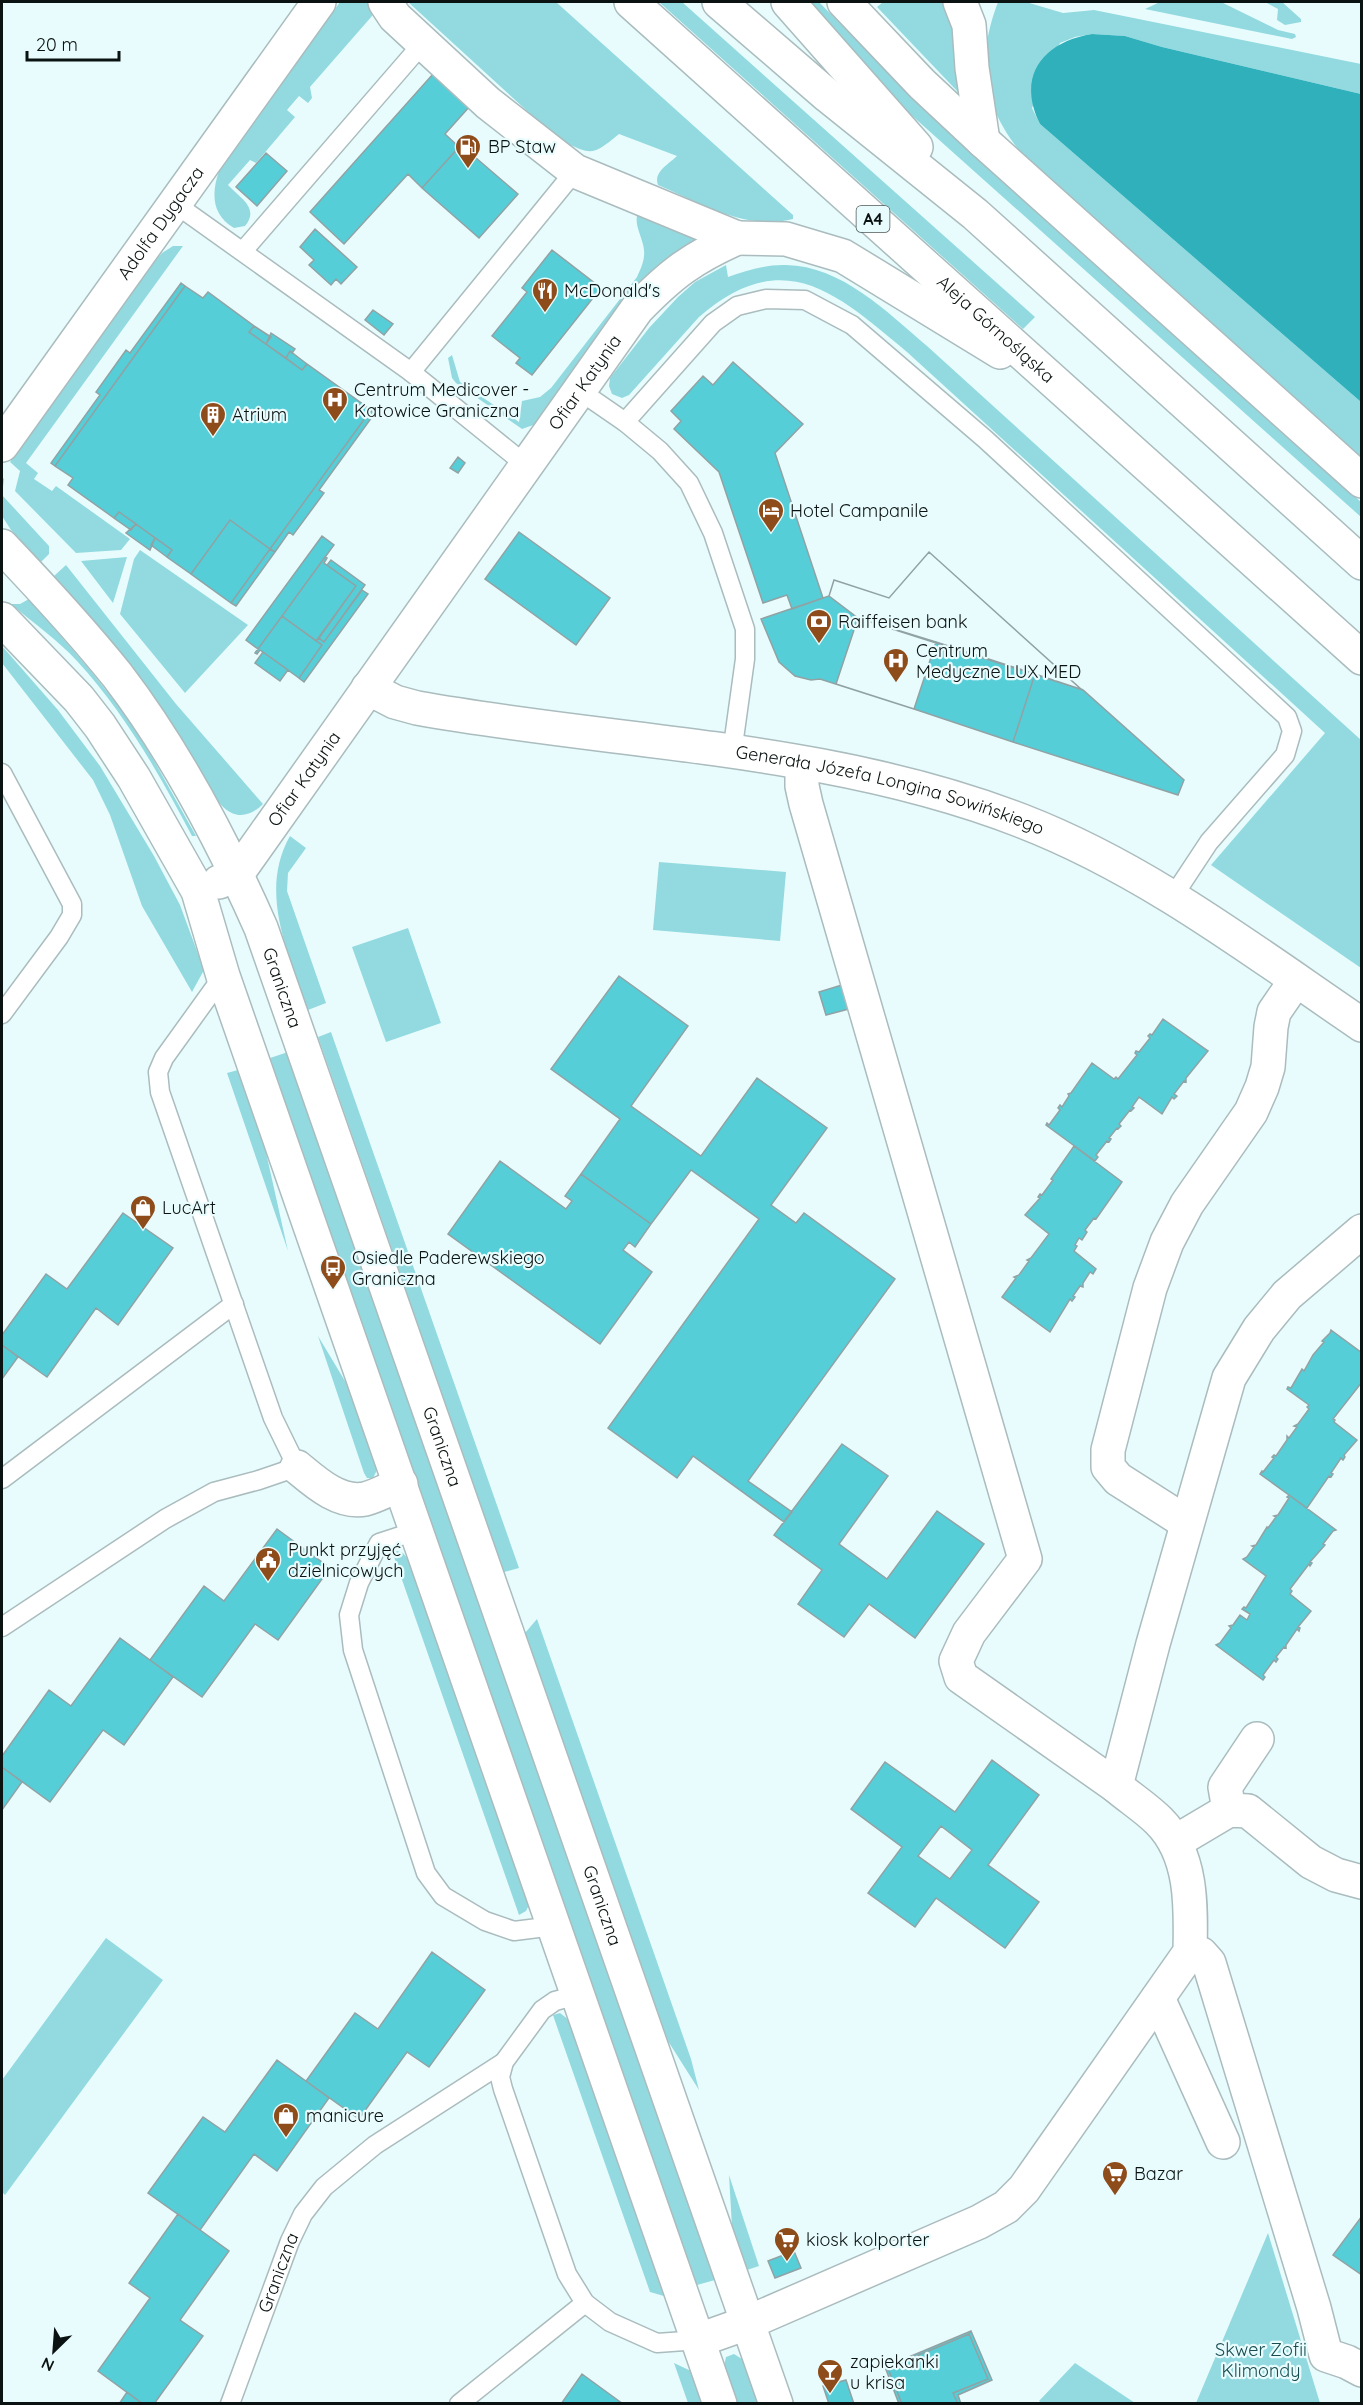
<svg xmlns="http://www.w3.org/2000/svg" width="1363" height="2405" viewBox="0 0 1363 2405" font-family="Quicksand,sans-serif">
<rect width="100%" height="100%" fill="#e9fcfd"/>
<path fill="#92dae0" d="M340,2H371L374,7L372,16L310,87L312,98L308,103L299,96L287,110L295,117L256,163L250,160L228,185C240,198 260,208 245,226L234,228C212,215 211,194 219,171Z
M408,2H556L793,215V219C745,231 700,203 658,185C653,172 669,164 677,156L619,134C590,158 592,154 559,140Z
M659,2H682L1035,317L1023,329Z
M797,2H819L924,110L1361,502V517L890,96Z
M883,2H945L952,24L959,93L877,7Z
M998,2H1026L1063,13L1094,10L1361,64V94L1162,47L1125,36L1092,34L1075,37L1060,43L1032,108L1040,124L1361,402V459L1022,154C982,105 976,60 998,2Z
M1160,2H1221L1278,30L1295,34L1296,37L1292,39L1145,9Z
M1265,2H1282L1301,19V22L1285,25L1277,20L1278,9Z
M638,213L702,235L539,423L522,429L456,383L452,378L448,358L452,355L460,382L519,422L522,401L540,397L551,388L637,277C641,268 645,260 644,250C643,238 633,224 638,213Z
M173,246H183L26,463L38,473L34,479L52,491L56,486L130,539L121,550L76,553L15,491L20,471L10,462L154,262L162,253Z
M726,265L728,277C746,271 767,264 786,265C842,266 887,312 927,346L1361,740V968L1211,865L1325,733L907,352C836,293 784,244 699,317L629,395L622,398L612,394L609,386L610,378L649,328L678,297L695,282Z
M2,477L4,479L2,495L49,546V554L41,562L11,530L2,516Z
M140,550L248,625L185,693L120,614L134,559Z
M127,557L113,603L81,561Z
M66,565L176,704L263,804C254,813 242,819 230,812C214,803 205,778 196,763C176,730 155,698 132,667C108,635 80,606 54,576Z
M29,599L90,670L127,717L152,757L196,836H192C160,775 124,712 77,661C58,640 33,623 11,604H20Z
M2,646L58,710L100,766L154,856L180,905L204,970L192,992L142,906L110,815L93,780L2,663Z
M290,836L306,848L288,873L287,891L326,1003L308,1010C289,955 258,892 290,836Z
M659,862L786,872L780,941L653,930Z
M408,928L441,1023L386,1042L352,947Z
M331,1032L519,1568L504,1572L318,1037Z
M288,1052L322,1153L715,2280L697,2285L270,1058Z
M238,1070L263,1139L288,1251L227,1073Z
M318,1336L348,1386L378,1468L373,1478H367L364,1473Z
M397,1551L403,1553L408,1559L529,1905L526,1911L519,1915L393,1554Z
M537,1619L691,2059L699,2090L668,2041L525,1633Z
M106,1938L163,1980L5,2195L2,2192V2080Z
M560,2013L569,2020L664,2296L650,2292L555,2021L553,2015Z
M729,2175L759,2266L747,2270L732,2227Z
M1268,2233L1320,2403H1196Z
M734,2354L742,2359L758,2403H737L724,2366L726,2357Z
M674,2363L691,2371L702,2403H688Z
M1075,2363L1135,2403H1042L1039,2401Z"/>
<path fill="#2fb0bb" d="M1092,34L1125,36L1162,47L1361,94V402L1040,124C1016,76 1043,42 1092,34Z"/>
<path fill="#55ced8" stroke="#91a2a4" stroke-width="1.5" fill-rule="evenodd" d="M433,74L470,106L445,134L459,147L422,188L408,174L344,244L310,212Z
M461,145L518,194L479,238L422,188Z
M266,153L287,171L257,206L236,187Z
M315,229L357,267L341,284L336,279L331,285L309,265L314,260L300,247Z
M552,250L601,288L532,375L516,363L520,358L492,336L527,292L522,288Z
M181,283L185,286L55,466L51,463L100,395L96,392L126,350L130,353Z
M185,286L203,298L208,292L254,326L249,332L302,370L307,364L371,410L270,549L230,520L191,574L167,557L172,550L119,512L114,518L68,485L73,478L55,466Z
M373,310L393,324L384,335L365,320Z
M254,326L271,337L266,344L249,332Z
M271,333L295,349L292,353L290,351L286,358L266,344Z
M290,351L307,364L302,370L286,358Z
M733,362L803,424L775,453L823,598L792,609L787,595L763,603L719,472L674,429L681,421L671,411L703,376L713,385Z
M371,410L375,413L319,490L324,493L293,535L289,532L275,552L270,549Z
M458,457L465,463L458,473L450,468Z
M119,512L136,524L131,530L114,518Z
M230,520L270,549L231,603L191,574Z
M136,524L155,538L150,550L126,533Z
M519,532L610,598L576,645L485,579Z
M322,536L334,545L258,649L246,640Z
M155,538L172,550L167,557L151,545Z
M270,549L275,552L236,606L231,603Z
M929,552L1081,689L1083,690L936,642L914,709L820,679L811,680L795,676L779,662L761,619L829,596L834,580L889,598Z
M929,552L1081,689L1083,690L858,618L829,596L834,580L889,598Z
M325,557L327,558L324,563L356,586L316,641L282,616Z
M331,560L365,585L324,642L319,638L356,586L327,565Z
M362,590L368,594L304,682L299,678L322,645L316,641L319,638L324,642Z
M282,616L322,645L299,678L260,650L257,654L255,653Z
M858,618L936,642L914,709L836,684Z
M936,642L1035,674L1013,742L914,709Z
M263,652L288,670L280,681L255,663Z
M1035,674L1083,690L1184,780L1178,795L1013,742Z
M619,976L688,1026L631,1106L701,1156L757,1078L827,1128L771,1205L796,1223L804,1213L895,1279L748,1481L792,1512L784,1522L693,1456L677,1478L608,1428L759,1219L691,1170L651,1224L581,1174L620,1119L551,1069Z
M842,985L849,1009L826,1015L819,992Z
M1163,1019L1208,1051L1186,1078V1082L1184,1081L1174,1094L1177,1096L1174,1099L1172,1097L1162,1114L1139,1097L1132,1107L1134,1108L1131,1111L1130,1110L1119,1124L1121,1126L1118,1129L1117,1128L1109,1138L1111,1139L1109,1142L1107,1141L1096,1155L1098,1157L1095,1161L1046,1125L1047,1123L1049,1125L1060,1110L1058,1108L1060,1105L1062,1107L1069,1096L1068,1094L1071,1093L1092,1063L1114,1079L1116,1077L1118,1079L1137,1055L1135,1053L1136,1051L1139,1052L1150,1038L1148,1036L1150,1034L1152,1035Z
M1074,1146L1122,1182L1096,1219L1094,1218L1085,1230L1087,1232L1082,1240L1079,1238L1075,1245L1077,1246L1074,1251L1096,1269L1093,1274L1090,1272L1083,1283V1287L1080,1286L1073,1296L1075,1297L1072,1301L1070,1299L1050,1332L1002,1297L1016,1278L1014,1277L1019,1275L1029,1261L1027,1260L1031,1258L1049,1234L1025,1215L1040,1198L1038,1197L1040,1194L1042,1195L1053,1180L1051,1179Z
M500,1161L566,1209L572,1201L565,1196L581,1174L651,1224L635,1247L629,1242L623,1250L652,1272L600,1344L448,1234Z
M123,1213L173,1248L118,1325L96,1308L47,1377L2,1345V1335L46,1274L67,1289Z
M1331,1330L1362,1353V1382L1333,1419L1335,1420L1334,1422L1357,1440L1344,1455L1345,1457L1343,1460L1341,1458L1331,1473L1333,1474L1331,1477L1329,1476L1307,1508L1260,1474L1262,1471L1263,1472L1274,1458L1272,1457L1274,1455L1276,1456L1287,1440V1436L1289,1438L1297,1427L1294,1426L1298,1424L1309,1409L1307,1407L1309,1405L1287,1389L1288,1387L1291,1388L1302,1369L1304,1371L1313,1355L1324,1342L1322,1341L1330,1333Z
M2,1345L18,1357L2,1379Z
M842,1444L888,1476L839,1544L887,1579L937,1511L984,1544L915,1638L869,1604L844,1637L798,1604L822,1570L774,1535Z
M1289,1495L1336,1530L1333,1531L1323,1544L1325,1545L1310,1562L1312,1563L1310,1566L1309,1564L1290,1589L1292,1591L1290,1594L1311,1611L1298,1627L1300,1628L1299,1631L1297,1629L1286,1645V1648L1284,1647L1276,1657L1278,1659L1276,1662L1274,1660L1263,1675L1265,1677L1263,1680L1216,1645L1220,1643L1231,1628L1229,1626L1233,1625L1240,1615L1247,1620L1250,1614L1242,1609L1244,1607L1246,1608L1266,1576L1243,1559L1247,1557L1254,1547L1252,1546L1256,1545L1267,1527L1268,1528L1276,1517L1274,1516L1278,1515L1289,1498L1287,1497Z
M277,1529L330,1568L278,1640L255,1624L202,1697L150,1660L204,1586L224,1601Z
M120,1638L173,1677L124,1745L103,1730L50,1802L2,1767V1756L49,1690L71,1706Z
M992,1760L1039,1795L988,1865L1039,1902L1005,1948L936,1898L915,1927L868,1893L902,1847L851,1809L885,1762L955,1812ZM941,1826L972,1850L950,1879L918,1856Z
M2,1767L22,1782L2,1810Z
M432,1952L485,1990L429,2067L407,2052L359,2119L306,2081L355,2013L378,2029Z
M277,2060L329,2098L277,2171L254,2154L200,2230L148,2193L203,2117L225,2132Z
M178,2214L229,2251L180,2320L203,2336L154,2404H143L98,2371L150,2298L129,2283Z
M1362,2216V2275L1333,2255Z
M794,2251L801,2268L775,2278L768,2261Z
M971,2331L992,2380L958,2395L961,2404H958L953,2393L988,2379L969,2334L888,2368L902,2404H899L885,2367Z
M969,2334L988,2379L953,2393L958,2404H902L888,2368Z
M582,2374L623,2404H561Z
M846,2380L854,2404H829L823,2386Z
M127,2392L143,2404H119Z"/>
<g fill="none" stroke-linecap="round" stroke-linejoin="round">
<defs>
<g id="service">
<path d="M174,203L411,372L526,465"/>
<path d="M243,251L423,43"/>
<path d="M411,372L575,171"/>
<path d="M580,391L625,422L660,451L689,483L713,533L745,629V659L732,753"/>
<path d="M625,422L713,323L737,306L766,299L805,300L852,325L985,439L1287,717L1292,731L1285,755L1209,842L1172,898"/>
<path d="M2,773L72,904V915L59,937L2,1014"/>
<path d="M2,1479L234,1304"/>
<path d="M416,1531L379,1543L359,1583L349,1615L353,1650L426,1873L443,1896L485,1921L514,1931L554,1926"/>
<path d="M2,1627L165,1519L214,1492L259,1480L297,1467L273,1418L160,1092L158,1072L164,1058L223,976"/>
<path d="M578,1995L555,2001L542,2010L504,2062L500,2077L503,2089L567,2274L585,2303L610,2322L657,2343L699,2340"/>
<path id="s1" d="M230,2404L290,2241L303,2214L324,2187L375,2145L504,2062"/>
<path d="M459,2404L585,2303"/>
</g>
<g id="minor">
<path d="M385,2L395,17L488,103L575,171L737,238"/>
<path id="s2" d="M368,688L395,702L417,708C618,744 829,746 1022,821C1146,869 1253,951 1362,1025"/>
<path d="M802,763V786L806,804L1025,1559L969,1633L956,1661L961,1677L1116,1786"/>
<path d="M297,1467C315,1482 339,1504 365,1499C377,1496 389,1489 401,1484"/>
<path d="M1187,1523L1118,1479L1108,1467V1450L1150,1288L1167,1242L1187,1204L1251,1112L1262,1087L1268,1067L1271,1027L1274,1012L1296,980"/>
<path d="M1229,1810L1225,1787L1257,1739"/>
<path d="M1175,1842L1229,1810L1248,1811L1311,1862L1336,1875L1362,1882"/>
<path d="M1190,1952L1201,1954L1209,1963L1314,2308L1326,2355L1347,2362L1362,2370"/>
<path d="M1158,1998L1223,2142"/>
<path d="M699,2340L747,2323L979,2222L1006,2207L1024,2189L1190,1952C1191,1908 1193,1855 1159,1821C1146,1808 1130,1798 1116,1786L1153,1644L1229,1378L1259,1329L1287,1295L1362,1231"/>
</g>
<g id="tertiary">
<path d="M844,2L922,84L983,141L1362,481"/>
<path d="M960,2L969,25L972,68L983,141"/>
<path id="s3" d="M2,445L319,2"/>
<path id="s4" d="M2,546C41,587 81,630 117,675C176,752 222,840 261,928L776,2404"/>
<path d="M2,619L79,699L100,726L134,778L198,891L223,976L720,2404"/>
<path id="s5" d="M219,882L237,874L637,309C671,274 692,258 737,238"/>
</g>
<g id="motorway">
<path id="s6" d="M631,2L1362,658"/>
<path d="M719,2L828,96L975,214L1362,563"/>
<path d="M788,2L916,147"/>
<path d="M737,238L786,239L843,256L1000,352"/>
</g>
</defs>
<use href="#service" stroke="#aabcbe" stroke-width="21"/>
<use href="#minor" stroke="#aabcbe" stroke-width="36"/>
<use href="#tertiary" stroke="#aabcbe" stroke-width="36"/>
<use href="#motorway" stroke="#aabcbe" stroke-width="36"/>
<use href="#service" stroke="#fff" stroke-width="18"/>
<use href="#minor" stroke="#fff" stroke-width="33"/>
<use href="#tertiary" stroke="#fff" stroke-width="33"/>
<use href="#motorway" stroke="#fff" stroke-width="33"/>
</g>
<defs>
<symbol id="fuel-pin" viewBox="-11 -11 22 30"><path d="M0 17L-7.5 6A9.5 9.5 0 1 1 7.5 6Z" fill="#8e4c1b" stroke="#e9fcfd"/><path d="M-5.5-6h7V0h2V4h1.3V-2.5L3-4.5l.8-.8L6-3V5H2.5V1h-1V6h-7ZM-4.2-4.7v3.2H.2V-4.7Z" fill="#fff"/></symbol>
<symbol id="restaurant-pin" viewBox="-11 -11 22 30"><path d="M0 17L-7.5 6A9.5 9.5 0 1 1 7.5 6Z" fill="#8e4c1b" stroke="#e9fcfd"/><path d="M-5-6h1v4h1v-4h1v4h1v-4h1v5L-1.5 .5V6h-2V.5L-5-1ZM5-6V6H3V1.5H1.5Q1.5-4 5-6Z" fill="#fff"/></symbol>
<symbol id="hospital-pin" viewBox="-11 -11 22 30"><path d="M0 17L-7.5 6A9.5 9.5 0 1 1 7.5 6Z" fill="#8e4c1b" stroke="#e9fcfd"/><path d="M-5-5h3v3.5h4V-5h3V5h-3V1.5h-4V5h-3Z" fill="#fff"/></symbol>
<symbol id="building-pin" viewBox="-11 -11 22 30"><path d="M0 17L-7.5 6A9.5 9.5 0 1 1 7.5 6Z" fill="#8e4c1b" stroke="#e9fcfd"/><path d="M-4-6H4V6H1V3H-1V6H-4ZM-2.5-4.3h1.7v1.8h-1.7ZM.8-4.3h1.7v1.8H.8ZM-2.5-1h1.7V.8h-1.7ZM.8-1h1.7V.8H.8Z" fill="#fff"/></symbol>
<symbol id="hotel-pin" viewBox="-11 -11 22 30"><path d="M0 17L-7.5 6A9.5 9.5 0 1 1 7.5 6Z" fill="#8e4c1b" stroke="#e9fcfd"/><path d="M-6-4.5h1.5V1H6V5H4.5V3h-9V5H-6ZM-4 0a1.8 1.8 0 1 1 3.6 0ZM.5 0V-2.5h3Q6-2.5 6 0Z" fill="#fff"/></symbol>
<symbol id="bank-pin" viewBox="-11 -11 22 30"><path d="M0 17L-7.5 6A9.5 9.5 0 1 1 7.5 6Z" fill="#8e4c1b" stroke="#e9fcfd"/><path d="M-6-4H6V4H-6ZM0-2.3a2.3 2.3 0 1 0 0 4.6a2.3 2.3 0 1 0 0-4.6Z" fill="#fff"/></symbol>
<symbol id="shop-pin" viewBox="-11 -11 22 30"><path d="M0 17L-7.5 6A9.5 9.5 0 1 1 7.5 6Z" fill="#8e4c1b" stroke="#e9fcfd"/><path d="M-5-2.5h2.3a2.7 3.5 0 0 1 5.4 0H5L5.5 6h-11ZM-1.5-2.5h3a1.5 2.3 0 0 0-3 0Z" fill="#fff"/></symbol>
<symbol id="bus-pin" viewBox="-11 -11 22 30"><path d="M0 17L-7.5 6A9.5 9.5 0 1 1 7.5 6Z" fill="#8e4c1b" stroke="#e9fcfd"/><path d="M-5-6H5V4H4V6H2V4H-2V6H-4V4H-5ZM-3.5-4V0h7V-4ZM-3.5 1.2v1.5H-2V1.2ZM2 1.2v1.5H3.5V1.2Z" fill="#fff"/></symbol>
<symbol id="civic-pin" viewBox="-11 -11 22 30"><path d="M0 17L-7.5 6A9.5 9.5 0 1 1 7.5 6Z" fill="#8e4c1b" stroke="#e9fcfd"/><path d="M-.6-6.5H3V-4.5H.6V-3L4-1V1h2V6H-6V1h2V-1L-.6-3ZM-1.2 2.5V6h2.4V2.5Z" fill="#fff"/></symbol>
<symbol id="supermarket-pin" viewBox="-11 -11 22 30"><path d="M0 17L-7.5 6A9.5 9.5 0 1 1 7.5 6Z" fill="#8e4c1b" stroke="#e9fcfd"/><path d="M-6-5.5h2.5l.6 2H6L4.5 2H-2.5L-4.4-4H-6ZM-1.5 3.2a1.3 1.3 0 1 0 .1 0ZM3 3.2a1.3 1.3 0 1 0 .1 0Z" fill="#fff"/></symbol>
<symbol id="bar-pin" viewBox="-11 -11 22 30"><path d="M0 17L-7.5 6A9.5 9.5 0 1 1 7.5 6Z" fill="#8e4c1b" stroke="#e9fcfd"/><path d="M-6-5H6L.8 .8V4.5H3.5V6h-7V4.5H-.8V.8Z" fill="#fff"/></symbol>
</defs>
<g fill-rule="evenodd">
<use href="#fuel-pin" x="453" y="132" width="30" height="40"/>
<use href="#restaurant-pin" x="530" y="276" width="30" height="40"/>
<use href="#hospital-pin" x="320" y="385" width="30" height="40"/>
<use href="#building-pin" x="198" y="400" width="30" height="40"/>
<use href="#hotel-pin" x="756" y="496" width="30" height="40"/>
<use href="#bank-pin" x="804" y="607" width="30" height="40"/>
<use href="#hospital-pin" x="881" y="646" width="30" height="40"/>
<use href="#shop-pin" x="128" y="1193" width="30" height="40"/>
<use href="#bus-pin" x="318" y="1253" width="30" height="40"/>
<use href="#civic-pin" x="253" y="1545" width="30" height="40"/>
<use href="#shop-pin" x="271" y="2101" width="30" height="40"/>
<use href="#supermarket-pin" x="1100" y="2159" width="30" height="40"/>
<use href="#supermarket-pin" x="772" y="2225" width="30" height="40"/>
<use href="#bar-pin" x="815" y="2357" width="30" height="40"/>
</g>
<g text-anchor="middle" stroke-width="4.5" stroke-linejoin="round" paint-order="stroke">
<rect fill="#e9fcfd" stroke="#4e5858" stroke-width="1.5" x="856.5" y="206" width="33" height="26" rx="4.5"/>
<g font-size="16" font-weight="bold" fill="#0b1212">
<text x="873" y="225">A4</text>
</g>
<g font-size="18" fill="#0b1212" stroke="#e9fcfd" text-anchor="start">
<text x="488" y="153">BP Staw</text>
<text x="564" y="297">McDonald's</text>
<text x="354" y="396">Centrum Medicover -<tspan x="354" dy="21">Katowice Graniczna</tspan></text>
<text x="232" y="421">Atrium</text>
<text x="790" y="517">Hotel Campanile</text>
<text x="838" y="628">Raiffeisen bank</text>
<text x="916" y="657">Centrum<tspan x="916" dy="21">Medyczne LUX MED</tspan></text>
<text x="162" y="1214">LucArt</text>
<text x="352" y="1264">Osiedle Paderewskiego<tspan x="352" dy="21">Graniczna</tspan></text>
<text x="288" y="1556">Punkt przyjęć<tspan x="288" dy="21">dzielnicowych</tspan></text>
<text x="306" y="2122">manicure</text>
<text x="1134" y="2180">Bazar</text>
<text x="806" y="2246">kiosk kolporter</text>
<text x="850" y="2368">zapiekanki<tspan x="850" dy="21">u krisa</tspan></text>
</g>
<g font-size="18" fill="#0b1212" stroke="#e9fcfd">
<text dy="6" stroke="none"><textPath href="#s3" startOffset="273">Adolfa Dygacza</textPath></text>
<text dy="6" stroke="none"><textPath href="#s6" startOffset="490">Aleja Górnośląska</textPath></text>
<text dy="6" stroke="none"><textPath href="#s5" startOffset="622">Ofiar Katynia</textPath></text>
<text dy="6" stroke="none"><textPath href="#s5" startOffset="136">Ofiar Katynia</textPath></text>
<text dy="6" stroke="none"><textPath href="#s2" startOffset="534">Generała Józefa Longina Sowińskiego</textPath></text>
<text dy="6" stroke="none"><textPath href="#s4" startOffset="528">Graniczna</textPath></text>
<text dy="6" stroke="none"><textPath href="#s4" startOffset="1014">Graniczna</textPath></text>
<text dy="6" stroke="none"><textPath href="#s4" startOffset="1500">Graniczna</textPath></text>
<text dy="6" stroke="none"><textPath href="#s1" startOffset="140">Graniczna</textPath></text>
</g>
<g font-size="18" fill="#174c50" stroke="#e9fcfd">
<text x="1261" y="2356">Skwer Zofii<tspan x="1261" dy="21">Klimondy</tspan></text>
</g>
</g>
<rect width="1363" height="2405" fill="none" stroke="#0b1212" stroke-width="6"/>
<g transform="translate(54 2351) rotate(205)" stroke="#e9fcfd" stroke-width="4.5" paint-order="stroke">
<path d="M0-4.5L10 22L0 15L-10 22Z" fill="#0b1212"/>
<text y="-9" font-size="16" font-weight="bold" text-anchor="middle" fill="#0b1212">N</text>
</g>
<path d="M27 51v9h92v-9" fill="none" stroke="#0b1212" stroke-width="3"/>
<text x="36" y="51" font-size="18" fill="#0b1212" stroke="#e9fcfd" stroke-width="4.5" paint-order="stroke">20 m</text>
</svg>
